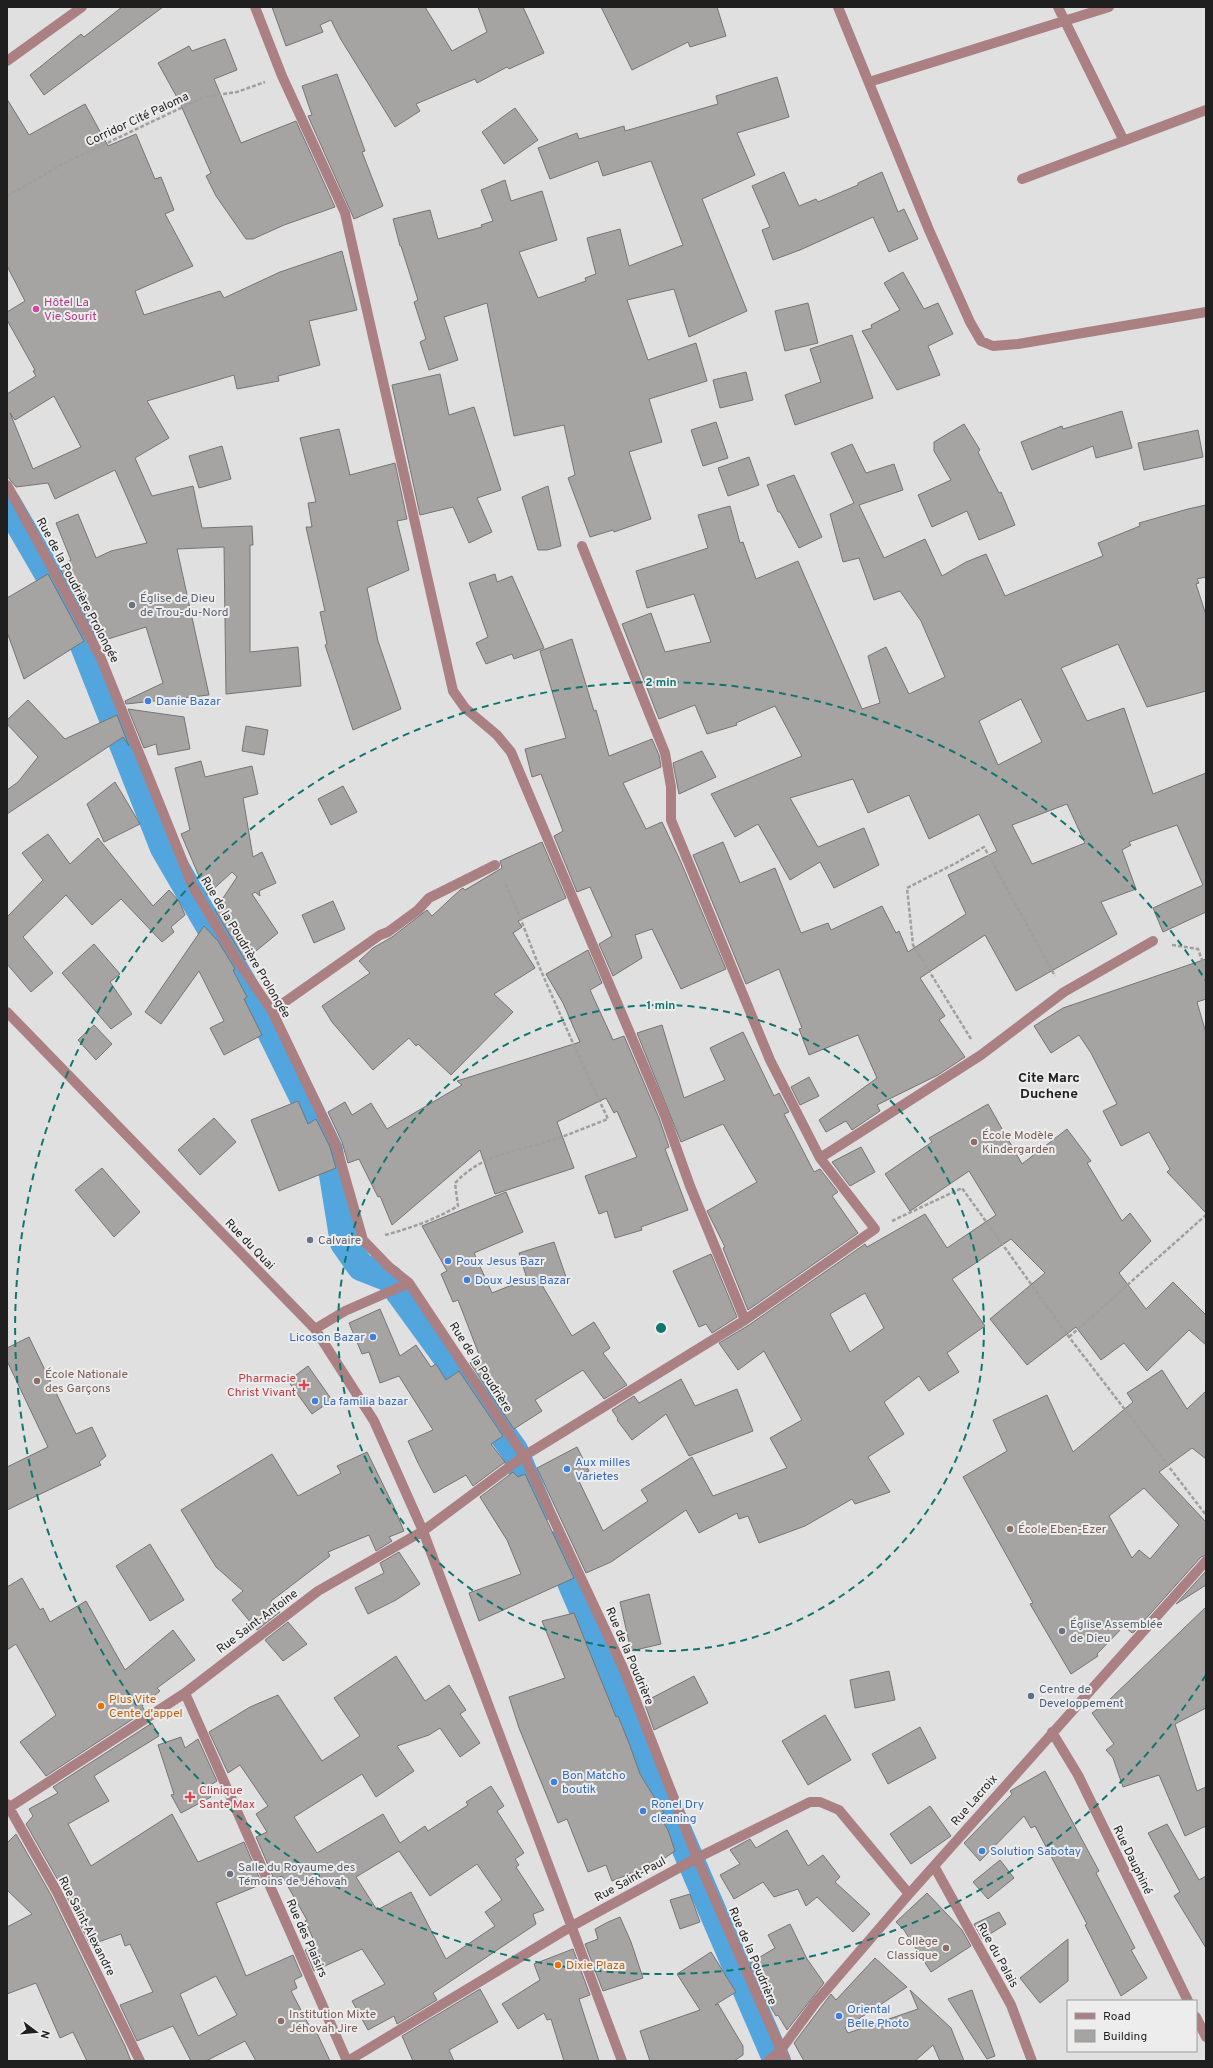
<svg xmlns="http://www.w3.org/2000/svg" width="1213" height="2068" viewBox="0 0 1213 2068" font-family="Overpass,sans-serif">
<rect width="100%" height="100%" fill="#e0e0e1"/>
<g fill="none" stroke-linecap="round" stroke-linejoin="round">
<path stroke="#52a5dd" stroke-width="28" d="M7,503L72,615L164,848L271,1032L329,1150L344,1243L361,1267L389,1278L514,1450L539,1509
M555,1545L777,2061"/>
</g>
<path fill="#a5a4a3" stroke="#767474" fill-rule="evenodd" d="M122,7H163L44,95L30,75L81,34L84,37Z
M272,7H425L452,51L487,32L478,7H523L544,53L509,69L507,67L477,83L475,79L416,104L420,111L395,127L340,38L331,20L320,25L323,32L286,46Z
M601,7H717L726,36L690,47L688,42L632,70Z
M225,39L237,70L214,79L241,143L296,121L335,207L284,225L253,239H246L216,196L206,176L211,173L179,101L158,63L189,46L192,51Z
M337,74L365,151L362,152L383,206L354,219L308,116L312,115L302,86Z
M777,77L789,117L737,133L755,175L702,199L747,311L689,337L674,289L627,300L648,360L696,343L707,381L649,399L662,442L629,452L651,519L614,532L613,530L590,537L568,478L575,475L564,425L514,436L487,303L444,317L458,360L429,370L420,342L426,339L414,302L418,300L401,246H400L393,219L430,210L438,239L482,227L481,225L493,221L481,190L505,180L511,201L542,191L557,240L519,252L538,298L586,281L585,278L596,274L587,238L620,229L629,266L683,245L651,161L603,176L598,161L550,179L538,148L577,133L579,139L624,126L625,131L718,104L716,96Z
M7,99L29,135L85,104L108,146L136,134L155,179L161,177L174,210L165,214L193,266L135,291L144,315L220,291L224,298L280,272L342,251L357,310L309,321L320,365L278,376L279,381L237,389L234,375L147,401L169,438L135,458L152,496L193,486L202,528L252,526L253,545H250V652L298,647L301,686L226,694L224,547L177,549L209,695L126,704L125,701L163,683L146,627L105,640L102,630L95,634L59,567L71,560L56,523L78,514L96,558L111,551L147,543L115,470L55,499L48,483L16,487L7,476V394L36,376L33,371L35,370L7,320V312L25,301L7,266ZM54,396L81,447L33,469L10,413L15,420Z
M515,108L538,140L504,164L482,132Z
M784,172L799,206L816,199L818,202L858,185V183L882,172L898,212L904,209L918,239L889,252L873,217L800,250L773,260L762,230L770,227L752,186Z
M903,272L924,309L938,303L953,334L928,346L940,375L897,390L862,331L872,328L871,325L900,310L884,283Z
M808,303L818,343L785,351L775,311Z
M852,335L873,398L795,425L785,395L821,382L810,349Z
M746,372L753,400L720,408L713,380Z
M440,374L449,415L474,407L501,490L477,498L492,532L469,543L453,507L420,515L392,385Z
M1122,411L1132,448L1096,458L1093,446L1032,470L1021,442L1062,426L1063,429Z
M716,422L728,458L703,466L691,430Z
M964,424L980,450L978,452L999,493L1001,492L1015,525L979,540L967,511L932,527L918,495L951,480L934,451V442Z
M339,429L350,475L395,463L407,519L397,521L409,570L367,588L378,641L401,709L353,730L325,645L327,644L320,612L325,611L306,527H312L308,503L316,502L300,438Z
M1198,430L1203,457L1144,470L1138,443Z
M852,444L866,473L894,464L903,490L859,505L884,558L925,539L942,576L966,562L986,554L1005,596L1103,556L1098,543L1140,526L1139,523L1188,509L1206,505V577L1197,579L1199,583L1196,584L1206,615V691L1147,707L1118,644L1061,668L1087,721L1124,708L1153,794L1206,773V912L1163,932L1153,908L1203,885L1177,825L1129,842L1131,845L1122,850L1136,889L1101,902L1117,934L1016,991L985,935L920,978L945,1016L939,1020L965,1057L938,1075L877,1105L880,1111L852,1130L846,1121L826,1132L819,1120L877,1078L858,1035L809,1055L799,1029L802,1028L779,969L746,984L693,855L723,842L740,883L775,868L801,933L828,923L831,930L882,906L896,933L899,931L908,952L966,914L948,875L997,851L979,814L929,839L909,795L868,813L853,779L790,798L818,847L864,828L879,865L834,888L820,862L790,880L758,824L735,837L711,794L802,756L775,706L736,723L737,725L707,734L695,705L659,719L622,624L651,613L665,652L711,642L694,594L647,608L636,571L708,548L698,515L730,506L740,543L743,542L756,579L798,561L862,709L880,703L868,656L886,647L909,694L945,677L921,621L900,591L874,600L859,558L843,562L830,514L854,503L831,453ZM1021,699L1042,742L998,765L979,721ZM1067,804L1085,843L1032,864L1012,825Z
M222,446L231,479L199,488L189,456Z
M749,457L759,485L728,496L718,468Z
M794,475L822,537L799,548L780,512H778L767,485Z
M548,486L561,546L547,550H538L522,497Z
M48,574L84,641L24,679L7,632V598Z
M495,574L497,582L512,576L544,648L514,659L512,654L486,664L476,643L488,637L469,583Z
M572,639L594,711L596,710L609,756L652,739L659,755L661,767L623,783L646,829L662,822L680,860L726,969L681,989L652,929L635,935L642,958L613,976L599,944L612,936L590,887L577,892L554,836L563,831L541,774L532,777L525,749L566,738L540,651Z
M28,700L65,739L117,715L129,746L123,737L7,814V790L18,782L38,757L7,724V720Z
M128,709L184,717L190,749L158,755L156,744L144,748Z
M246,726L268,730L264,755L242,751Z
M702,751L716,777L679,794L673,763Z
M201,761L205,777L252,766L258,794L243,798L253,857L262,852L276,883L259,891L260,896L255,892L252,894L278,933L245,960L215,910L237,877L232,872L207,895L181,834L190,830L175,768Z
M115,782L140,824L104,842L87,804Z
M343,786L357,812L331,825L318,799Z
M48,834L70,864L98,838L153,906L169,890L179,901L185,915L171,927L174,932L162,942L121,899L92,925L66,895L23,937L53,973L31,992L7,964V917L43,880L22,853Z
M542,842L566,898L518,921L522,927L513,933L535,968L494,994L513,1012L451,1075L418,1044L416,1046L409,1038L373,1070L332,1022L322,1006L370,973L359,961L373,948L392,937L427,910L432,916L460,890L463,888L465,890L502,868L500,861Z
M333,901L345,929L314,943L302,915Z
M204,926L218,941L235,969L233,970L247,997L244,999L262,1035L224,1055L210,1028L224,1021L199,971L161,1024L145,1012Z
M94,944L120,974L110,982L132,1014L111,1029L62,973Z
M588,950L602,983L590,990L613,1040L624,1036L659,1118L669,1147L665,1149L688,1210L641,1227L642,1230L615,1238L607,1211L599,1214L585,1176L637,1157L617,1111L614,1113L606,1098L557,1122L574,1168L495,1194L480,1150L392,1225L380,1196L378,1197L359,1159L348,1163L342,1142L328,1112L345,1102L352,1115L371,1103L387,1129L462,1085L457,1081L580,1042L563,1003L546,974Z
M1206,959V999L1197,1002L1206,1033V1213L1167,1172L1170,1169L1149,1132L1121,1146L1103,1111L1117,1104L1091,1053L1079,1035L1051,1053L1034,1026L1063,1008Z
M94,1025L112,1044L96,1060L78,1040Z
M662,1025L684,1098L725,1080L710,1048L743,1032L774,1096L779,1093L789,1112L784,1114L814,1172L820,1169L838,1192L832,1196L858,1233L748,1310L723,1248L725,1247L707,1211L757,1182L723,1124L681,1142L637,1033Z
M809,1077L819,1096L800,1105L791,1087Z
M298,1101L308,1124L316,1119L330,1147L336,1168L279,1191L251,1120Z
M988,1104L1022,1164L1067,1129L1091,1161L1087,1163L1122,1221L1130,1213L1151,1241L1119,1273L1146,1309L1173,1282L1206,1315V1345L1189,1330L1147,1371L1124,1343L1101,1360L1076,1327L1027,1365L990,1319L1045,1273L1011,1239L952,1279L985,1326L947,1353L959,1372L929,1391L919,1376L884,1402L904,1434L868,1457L890,1492L855,1504L852,1499L805,1526L759,1543L748,1516L739,1519L737,1513L699,1533L686,1510L611,1562L586,1573L537,1468L577,1447L589,1471L577,1477L603,1531L648,1501L641,1490L692,1457L713,1496L787,1468L770,1438L802,1420L764,1351L738,1370L719,1343L749,1325L865,1244L867,1247L925,1214L947,1248L996,1215L969,1171L910,1211L885,1174L932,1142L929,1138ZM865,1293L884,1328L850,1352L830,1314Z
M214,1118L236,1142L200,1175L178,1150Z
M861,1147L875,1172L850,1186L832,1162Z
M102,1168L140,1212L114,1237L75,1190Z
M506,1192L523,1232L474,1253L492,1293L527,1279L519,1253L554,1242L566,1277L542,1285L572,1336L594,1322L610,1348L603,1353L627,1385L604,1399L583,1370L535,1400L542,1411L514,1429L470,1363L480,1357L458,1300L453,1302L441,1274L447,1271L422,1226Z
M711,1254L737,1317L712,1333L706,1324L699,1327L673,1271Z
M380,1309L400,1356L416,1345L431,1367L436,1364L446,1380L459,1371L503,1436L491,1444L505,1462L473,1486L466,1475L434,1493L418,1463L408,1441L433,1430L399,1376L380,1383L369,1352L362,1354L349,1323Z
M29,1337L76,1434L92,1427L106,1456L99,1462L101,1465L7,1510V1467L48,1447L7,1361V1348Z
M308,1366L332,1400L312,1414L288,1381Z
M1162,1370L1187,1409L1206,1391V1459L1192,1448L1159,1472L1206,1522V1555L1201,1557L1134,1632L1132,1633L1124,1626L1097,1654L1098,1656L1071,1674L1030,1604L1033,1603L963,1477L1007,1451L993,1420L1047,1395L1073,1452L1133,1402L1127,1393ZM1144,1488L1179,1525L1150,1559L1139,1550L1132,1558L1109,1516Z
M681,1379L695,1406L737,1389L753,1431L689,1456L666,1414L632,1440L617,1420L618,1419L612,1410L634,1396L639,1403Z
M367,1452L394,1507L404,1531L389,1537L392,1541L376,1551L369,1535L328,1552L330,1556L271,1601L280,1612L257,1630L232,1600L243,1591L216,1567L181,1510L272,1454L298,1496L341,1473L337,1466Z
M513,1472L518,1477L525,1474L574,1578L479,1621L469,1593L521,1574L507,1540L480,1497Z
M150,1544L184,1600L150,1621L116,1566Z
M399,1552L420,1584L396,1600L368,1614L355,1588L384,1573L380,1563Z
M1206,1571V1585L1176,1604Z
M22,1578L40,1610L43,1608L50,1622L86,1601L125,1670L173,1630L195,1660L157,1688L160,1691L142,1706L145,1711L46,1776L20,1742L56,1715L16,1644L7,1650V1587Z
M649,1594L661,1644L631,1651L620,1602Z
M1206,1607V1708L1175,1724L1197,1791L1206,1787V1826L1185,1836L1159,1775L1123,1787L1113,1758L1106,1750L1114,1744L1092,1713L1107,1702Z
M574,1613L616,1717L618,1716L629,1743L640,1774L664,1813L659,1815L668,1830L675,1851L659,1862L612,1881L606,1865L588,1872L567,1819L558,1823L519,1728L509,1697L565,1678L542,1621Z
M288,1622L307,1644L283,1661L265,1640Z
M396,1656L425,1701L449,1685L466,1710L460,1714L480,1743L460,1757L440,1728L429,1735L397,1746L414,1771L376,1797L362,1774L294,1817L317,1853L383,1814L400,1843L425,1826L428,1831L468,1805L466,1802L491,1786L504,1806L497,1811L524,1853L515,1859L519,1865L516,1867L544,1910L533,1914L536,1924L433,1993L437,2000L397,2024L394,2016L368,2030L352,2001L385,1984L362,1949L314,1971L305,1950L316,1945L305,1921L307,1920L282,1876L274,1879L256,1837L267,1832L256,1814L268,1806L240,1765L228,1773L209,1732L250,1707L278,1695L322,1761L360,1736L334,1698ZM399,1851L430,1896L477,1864L502,1900L485,1912L495,1926L446,1959L411,1892L377,1910L356,1877Z
M889,1671L895,1700L855,1708L850,1680Z
M694,1676L708,1703L654,1730L644,1702Z
M825,1715L851,1760L808,1785L782,1741Z
M152,1723L159,1736L94,1776L109,1801L68,1824L91,1866L172,1814L198,1862L244,1842L262,1884L216,1903L246,1976L293,1955L302,1976L294,1980L297,1988L291,1991L313,2033L316,2031L330,2061H256L245,2041L206,2061H191L173,2026L137,2041L120,2005L153,1992L130,1944L125,1946L121,1934L90,1945L63,1889L26,1824L33,1816L29,1809L58,1793L53,1787ZM216,1976L237,2015L198,2036L180,1994Z
M920,1727L936,1758L888,1784L872,1754Z
M181,1737L185,1748L198,1739L217,1781L206,1788L211,1797L181,1813L171,1795L174,1794L158,1745Z
M1045,1771L1099,1871L1096,1873L1135,1948L1131,1950L1147,1978L1121,1996L1085,1925L1087,1924L1035,1826L1031,1828L1024,1816L980,1861L964,1843L1012,1794L1010,1791Z
M930,1806L951,1836L911,1864L890,1834Z
M1167,1824L1199,1880L1206,1876V1948L1174,1896L1180,1892L1148,1833Z
M787,1830L808,1866L823,1855L840,1877L835,1882L870,1914L853,1932L817,1897L806,1906L798,1889L774,1897L763,1882L734,1899L720,1875L740,1864L730,1850L750,1839L756,1848Z
M16,1834L51,1895L125,2046L131,2061H87L73,2032L60,2038L36,1983L7,1994V1927L32,1914L7,1890V1843Z
M1000,1860L1014,1878L988,1899L973,1882Z
M927,1893L962,1930L971,1946L931,1972L904,1930L896,1922Z
M690,1894L700,1922L680,1929L670,1900Z
M999,1912L1006,1924L982,1939L974,1924Z
M620,1917L631,1942L643,1978L603,1991L585,1944L598,1939L595,1929L608,1922Z
M790,1924L807,1959L824,1983L787,2030L778,2015L776,2016L767,2001L750,1963L775,1948L768,1935Z
M1068,1939V1981L1040,2003L1020,1978Z
M573,1949L590,1995L579,1999L599,2061H564L551,2019L547,2020L544,2013L518,2029L502,2004L540,1980L534,1964Z
M711,1952L736,1992L715,2005L718,2004L743,2046V2055L734,2061H650L640,2031L700,2010L677,1974Z
M875,1958L907,1987L845,2028L848,2033L918,2009L910,1990L951,2028L964,2061H940L933,2045L915,2061H804L794,2043L831,1994L836,2000Z
M480,1989L498,2022L449,2050L454,2061H413L402,2036Z
M972,1990L995,2056L987,2059L948,1999Z"/>
<g fill="none" stroke-linecap="round" stroke-linejoin="round">
<path stroke="#9f9f9f" stroke-width="2.5" stroke-dasharray="4 2" stroke-linecap="butt" d="M7,196L63,164L204,97L237,92L265,82
M1172,945L1198,949L1206,971
M971,1039L913,945L907,888L956,863L984,847L1055,976
M892,1221L962,1188L1069,1337L1206,1515
M385,1235C411,1228 434,1220 458,1206L455,1183C482,1155 507,1154 542,1143C565,1137 586,1127 608,1119C584,1068 561,1017 539,966C527,937 518,909 504,881
M1069,1337L1206,1215"/>
<path stroke="#aa8083" stroke-width="10" d="M255,7L282,76L345,213L453,691L465,708L497,735L511,752L519,771L665,1116L690,1186L745,1320
M838,7L929,230L970,322L981,341L993,346L1018,344L1206,312
M1058,7L1124,141
M7,61L82,7
M869,82L1109,7
M1022,179L1206,110
M7,485L100,656L193,887L235,957L272,1011L336,1145L363,1240L389,1267L409,1283L524,1456L624,1670L697,1858L786,2061
M272,1011L380,935L388,932L418,910L429,898L495,865
M7,1012L315,1329L374,1421L423,1531L622,2061
M820,1158L981,1055L1064,992L1153,941
M315,1329L345,1311L409,1283
M185,1693L347,2061
M1052,1732L1078,1775L1188,2001
M7,1804L57,1892L140,2061
M7,1809L185,1693L318,1591L423,1531L524,1456L745,1320L875,1229L820,1158L770,1060L671,820V787L665,753L582,546
M934,1866L1011,2005L1032,2061
M1196,2017L1206,2037
M348,2061L572,1926L697,1858L810,1802H820L839,1810L909,1894
M768,2061L780,2051L816,2002L909,1894L1206,1561"/>
</g>
<g fill="none" stroke="#0f766e" stroke-width="2" stroke-dasharray="7 5">
<circle cx="661" cy="1328" r="323"/>
<path d="M1206 1675A646 646 0 1 1 1206 981"/>
</g>
<circle fill="#d1479c" stroke="#ededee" stroke-width="1.5" cx="36" cy="309" r="4"/>
<g fill="#6b7280" stroke="#ededee" stroke-width="1.5">
<circle cx="132" cy="605" r="4"/>
<circle cx="310" cy="1240" r="4"/>
<circle cx="1062" cy="1631" r="4"/>
<circle cx="230" cy="1874" r="4"/>
</g>
<g fill="#3f7fe0" stroke="#ededee" stroke-width="1.5">
<circle cx="148" cy="701" r="4"/>
<circle cx="448" cy="1261" r="4"/>
<circle cx="467" cy="1280" r="4"/>
<circle cx="373" cy="1337" r="4"/>
<circle cx="315" cy="1401" r="4"/>
<circle cx="567" cy="1469" r="4"/>
<circle cx="554" cy="1782" r="4"/>
<circle cx="643" cy="1811" r="4"/>
<circle cx="982" cy="1851" r="4"/>
<circle cx="839" cy="2016" r="4"/>
</g>
<g fill="#8d6e63" stroke="#ededee" stroke-width="1.5">
<circle cx="974" cy="1142" r="4"/>
<circle cx="37" cy="1381" r="4"/>
<circle cx="1010" cy="1529" r="4"/>
<circle cx="946" cy="1948" r="4"/>
<circle cx="281" cy="2021" r="4"/>
</g>
<g fill="#e0444e" stroke="#ededee" stroke-width="1.5">
<path d="M302 1379h4v4h4v4h-4v4h-4v-4h-4v-4h4z"/>
<path d="M188 1791h4v4h4v4h-4v4h-4v-4h-4v-4h4z"/>
</g>
<circle fill="#5c6f8a" stroke="#ededee" stroke-width="1.5" cx="1031" cy="1696" r="4"/>
<g fill="#e8710a" stroke="#ededee" stroke-width="1.5">
<circle cx="101" cy="1706" r="4"/>
<circle cx="558" cy="1965" r="4"/>
</g>
<g text-anchor="middle" stroke-width="4" stroke-linejoin="round" paint-order="stroke">
<g font-size="12" fill="#1f1f1f" stroke="#ededee">
<text transform="translate(137 119) rotate(-25)" y="4">Corridor Cité Paloma</text>
<text transform="translate(78 590) rotate(62)" y="4">Rue de la Poudrière Prolongée</text>
<text transform="translate(246 947) rotate(59)" y="4">Rue de la Poudrière Prolongée</text>
<text transform="translate(250 1244) rotate(46)" y="4">Rue du Quai</text>
<text transform="translate(481 1367) rotate(57)" y="4">Rue de la Poudrière</text>
<text transform="translate(257 1621) rotate(-37)" y="4">Rue Saint-Antoine</text>
<text transform="translate(630 1656) rotate(67)" y="4">Rue de la Poudrière</text>
<text transform="translate(974 1800) rotate(-49)" y="4">Rue Lacroix</text>
<text transform="translate(1133 1860) rotate(64)" y="4">Rue Dauphiné</text>
<text transform="translate(630 1879) rotate(-29)" y="4">Rue Saint-Paul</text>
<text transform="translate(87 1926) rotate(63)" y="4">Rue Saint-Alexandre</text>
<text transform="translate(307 1938) rotate(66)" y="4">Rue des Plaisirs</text>
<text transform="translate(998 1955) rotate(61)" y="4">Rue du Palais</text>
<text transform="translate(753 1956) rotate(67)" y="4">Rue de la Poudrière</text>
</g>
<g font-size="12" fill="#b23c85" stroke="#ededee" text-anchor="start">
<text x="44" y="306">Hôtel La<tspan x="44" dy="14">Vie Sourit</tspan></text>
</g>
<g font-size="12" fill="#5b616d" stroke="#ededee" text-anchor="start">
<text x="140" y="602">Église de Dieu<tspan x="140" dy="14">de Trou-du-Nord</tspan></text>
<text x="318" y="1244">Calvaire</text>
<text x="1070" y="1628">Église Assemblée<tspan x="1070" dy="14">de Dieu</tspan></text>
<text x="238" y="1871">Salle du Royaume des<tspan x="238" dy="14">Témoins de Jéhovah</tspan></text>
</g>
<g font-size="12" fill="#366cbe" stroke="#ededee" text-anchor="start">
<text x="156" y="705">Danie Bazar</text>
<text x="456" y="1265">Poux Jesus Bazr</text>
<text x="475" y="1284">Doux Jesus Bazar</text>
<text x="365" y="1341" text-anchor="end">Licoson Bazar</text>
<text x="323" y="1405">La familia bazar</text>
<text x="575" y="1466">Aux milles<tspan x="575" dy="14">Varietes</tspan></text>
<text x="562" y="1779">Bon Matcho<tspan x="562" dy="14">boutik</tspan></text>
<text x="651" y="1808">Ronel Dry<tspan x="651" dy="14">cleaning</tspan></text>
<text x="990" y="1855">Solution Sabotay</text>
<text x="847" y="2013">Oriental<tspan x="847" dy="14">Belle Photo</tspan></text>
</g>
<g font-size="12" fill="#785e54" stroke="#ededee" text-anchor="start">
<text x="982" y="1139">École Modèle<tspan x="982" dy="14">Kindergarden</tspan></text>
<text x="45" y="1378">École Nationale<tspan x="45" dy="14">des Garçons</tspan></text>
<text x="1018" y="1533">École Eben-Ezer</text>
<text x="938" y="1945" text-anchor="end">Collège<tspan x="938" dy="14">Classique</tspan></text>
<text x="289" y="2018">Institution Mixte<tspan x="289" dy="14">Jéhovah Jire</tspan></text>
</g>
<g font-size="12" fill="#be3a42" stroke="#ededee" text-anchor="end">
<text x="296" y="1382">Pharmacie<tspan x="296" dy="14">Christ Vivant</tspan></text>
<text x="199" y="1794" text-anchor="start">Clinique<tspan x="199" dy="14">Sante Max</tspan></text>
</g>
<g font-size="12" fill="#4e5e75" stroke="#ededee" text-anchor="start">
<text x="1039" y="1693">Centre de<tspan x="1039" dy="14">Developpement</tspan></text>
</g>
<g font-size="12" fill="#c56008" stroke="#ededee" text-anchor="start">
<text x="109" y="1703">Plus Vite<tspan x="109" dy="14">Cente d'appel</tspan></text>
<text x="566" y="1969">Dixie Plaza</text>
</g>
<g font-size="14" font-weight="bold" fill="#1f1f1f" stroke="#ededee">
<text x="1049" y="1082">Cite Marc<tspan x="1049" dy="16">Duchene</tspan></text>
</g>
</g>
<circle cx="661" cy="1328" r="6" fill="#0f766e" stroke="#ededee" stroke-width="2"/>
<g font-size="12" text-anchor="middle" font-weight="bold" fill="#0f766e" stroke="#ededee" stroke-width="4" stroke-linejoin="round" paint-order="stroke">
<text x="661" y="686">2 min</text>
<text x="661" y="1009">1 min</text>
</g>
<rect width="1213" height="2068" fill="none" stroke="#1f1f1f" stroke-width="16"/>
<rect x="1067" y="2000" width="130" height="52" fill="#ededee" stroke="#9b9b9b"/>
<rect x="1075" y="2013" width="20" height="6" fill="#aa8083" stroke="#9b9b9b"/>
<text x="1103" y="2020" font-size="12" fill="#1f1f1f">Road</text>
<rect x="1075" y="2030" width="20" height="12" fill="#a5a4a3" stroke="#9b9b9b"/>
<text x="1103" y="2040" font-size="12" fill="#1f1f1f">Building</text>
<g transform="translate(36 2032) rotate(106)" stroke="#ededee" stroke-width="3" paint-order="stroke">
<path d="M0-3L7 15L0 10L-7 15Z" fill="#1f1f1f"/>
<text y="-6" font-size="11" font-weight="bold" text-anchor="middle" fill="#1f1f1f">N</text>
</g>
</svg>
